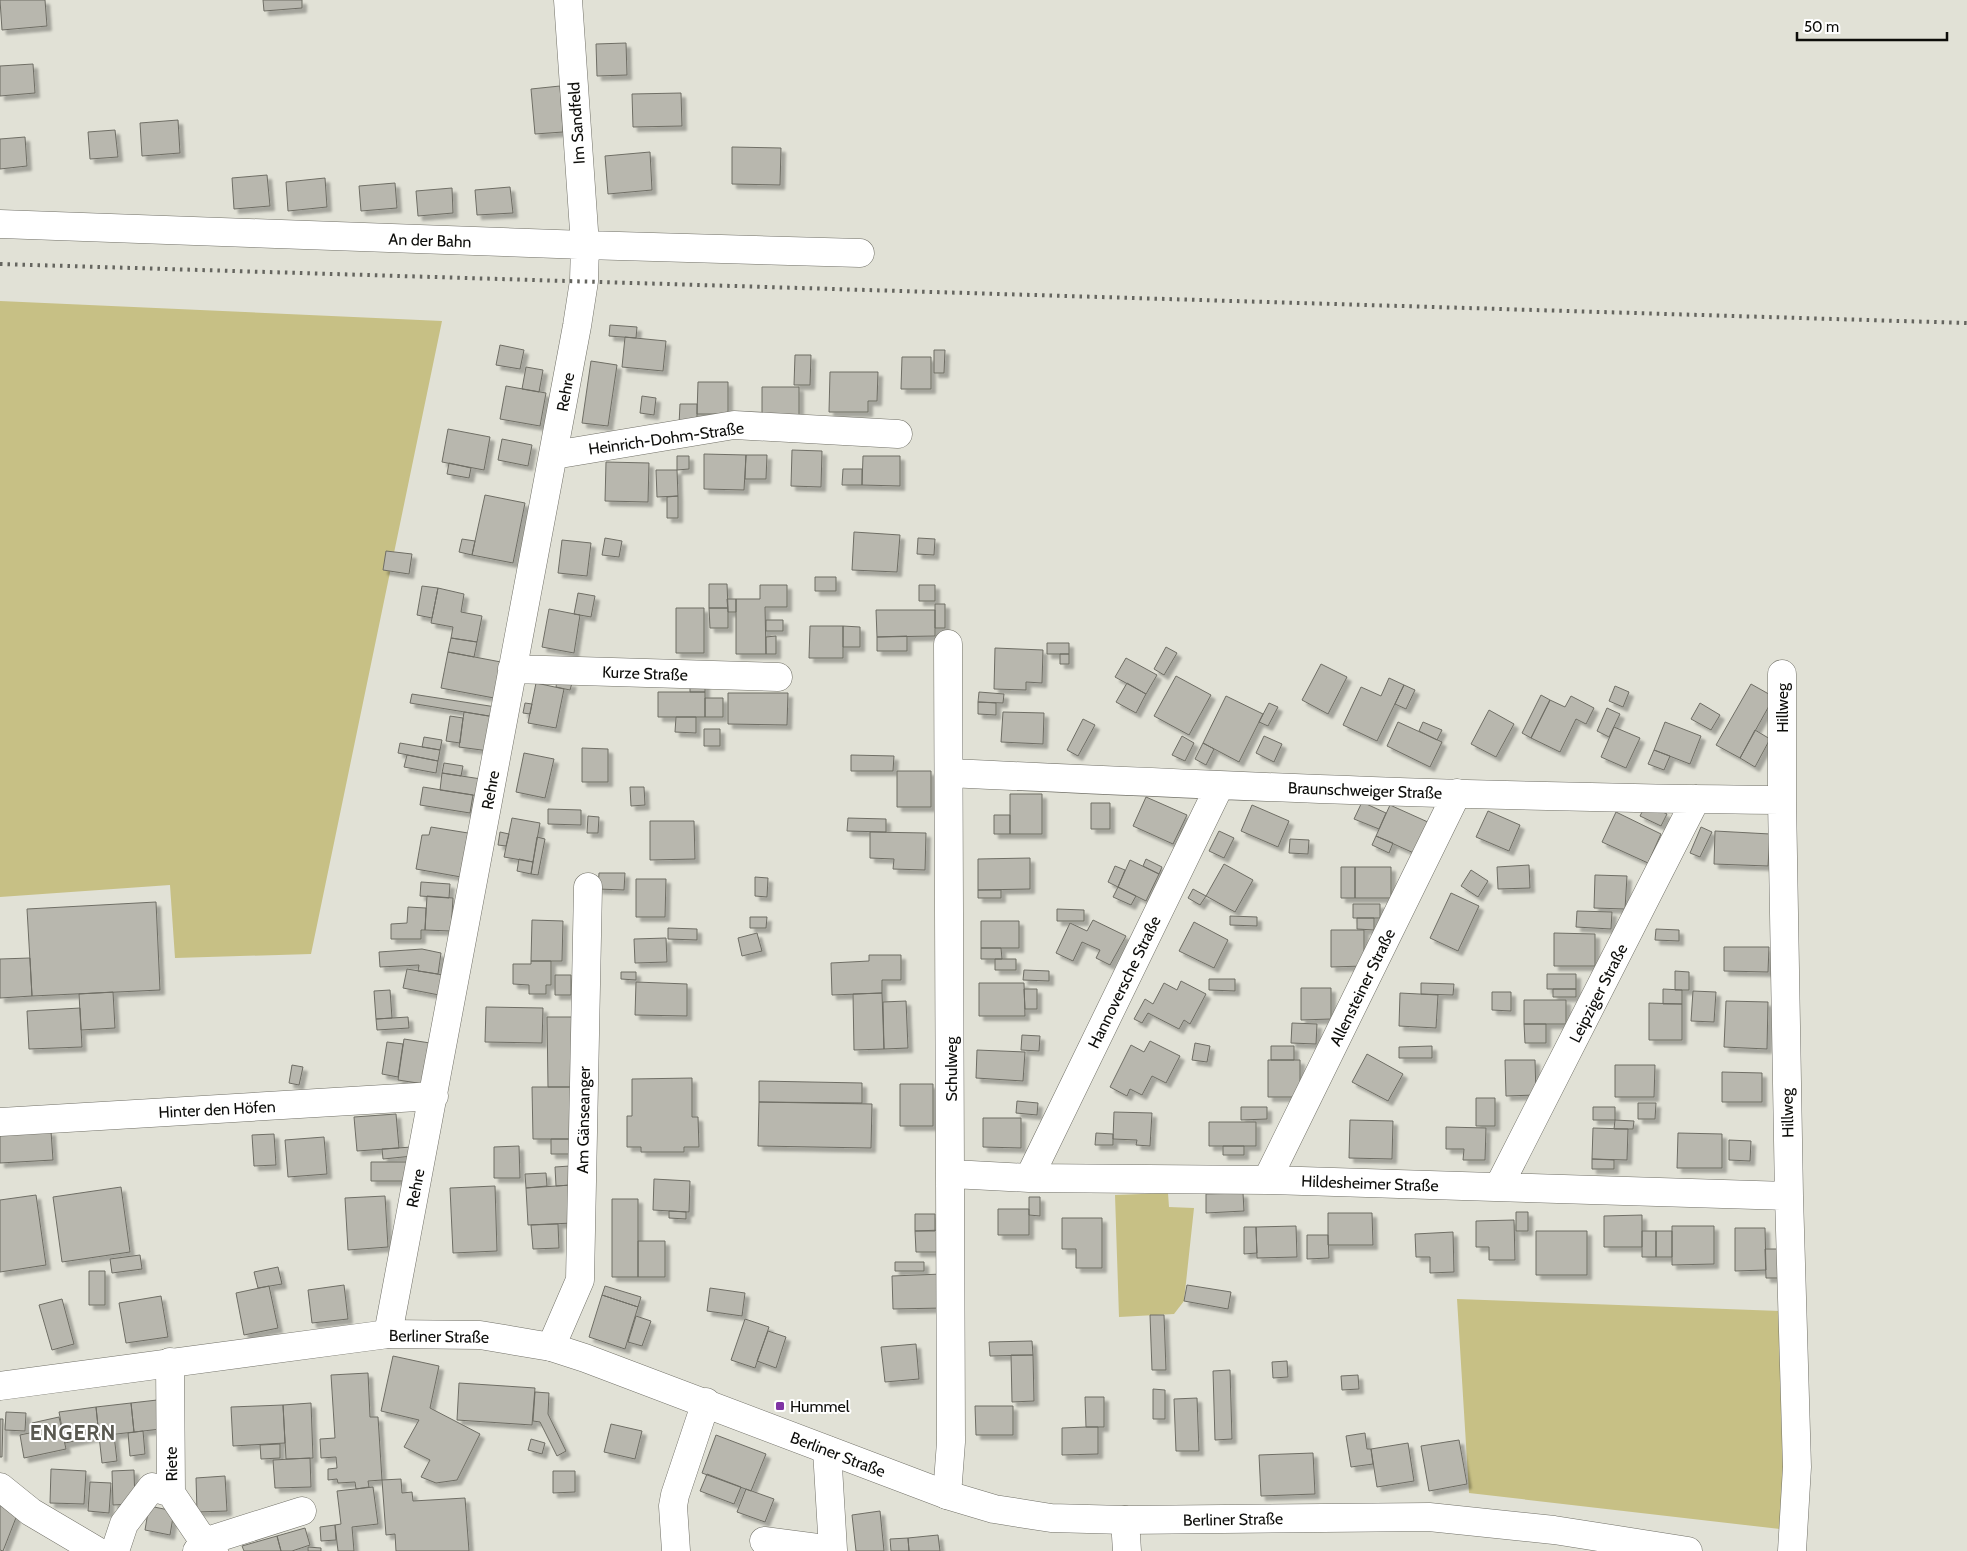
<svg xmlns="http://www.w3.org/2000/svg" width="1967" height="1551" viewBox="0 0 1967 1551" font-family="Cabin,sans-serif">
<defs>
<filter id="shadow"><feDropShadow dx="4.5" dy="4.5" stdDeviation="1" flood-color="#0004"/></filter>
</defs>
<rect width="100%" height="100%" fill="#e1e1d6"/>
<path fill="#c7c085" d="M0,301L442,321L311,954L175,958L170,885L0,897Z
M1168,1193L1169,1207L1194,1208L1184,1301L1174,1314L1119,1317L1115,1195Z
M1457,1299L1781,1311L1788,1530L1469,1493Z"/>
<path fill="#b8b7ae" stroke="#6f6e65" filter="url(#shadow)" d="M0,0H45L47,26L2,30Z
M263,0H302V8L264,11Z
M626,43L627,75L597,76L596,44Z
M33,64L35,93L0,96V66Z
M560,86L563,132L535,134L531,89Z
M681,93L682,126L633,127L632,94Z
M178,120L180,153L142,156L140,123Z
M115,130L118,157L90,159L88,132Z
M25,137L27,166L0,169V139Z
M732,147L781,148L780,185L732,184Z
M650,152L652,190L608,194L605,156Z
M267,175L270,206L234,209L232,178Z
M325,178L327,207L288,211L286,182Z
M395,183L397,208L361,211L359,186Z
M510,187L513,213L477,215L475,190Z
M452,188L453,213L418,216L416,191Z
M610,325L637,327L636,338L609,336Z
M625,337L666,341L663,371L622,367Z
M500,345L524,350L520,369L496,365Z
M934,350H945L944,373H934Z
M795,355H811L810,385H794Z
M902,357H931V389H901Z
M591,361L617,365L608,426L582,423Z
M526,367L543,370L539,392L522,389Z
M830,372H878L877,401H868V412H829Z
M698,382H728V414H697Z
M506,386L546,393L540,426L500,419Z
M762,387H799V417L762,418Z
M642,396L656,398L654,415L640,413Z
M680,404H697V426L679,425Z
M448,429L490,437L484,470L442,462Z
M502,439L532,445L528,466L498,460Z
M792,450L822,451L821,487L791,486Z
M704,454L746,455L744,490L704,489Z
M746,455H767L766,479H745Z
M677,456H689V469L677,470Z
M863,456H900V486L862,485Z
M606,462L649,463L648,502L605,501Z
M449,463L471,468L469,478L447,474Z
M843,469H862V485H842Z
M656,470H677L678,496L657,497Z
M485,495L525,503L513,563L472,555Z
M678,496V518H667V497Z
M854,532L900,535L897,572L852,570Z
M605,538L622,541L619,557L602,555Z
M918,538L935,539L934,555L917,554Z
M462,539L475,541L472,555L459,552Z
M562,540L591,543L587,576L558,573Z
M386,551L412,554L409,574L383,570Z
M815,577H836V591H815Z
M709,584H727L728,608H709Z
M760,585H787V607H765L766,654H736V599H760Z
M919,585H935V601H919Z
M422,586L438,588L432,618L417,615Z
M438,588L464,594L461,612L482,616L477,642L451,638L453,627L431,623Z
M578,593L595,596L591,617L574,614Z
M727,599H736V612H728Z
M935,604H945V628H935Z
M676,608H704V653H676Z
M709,608H728V628H710Z
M549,609L580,615L574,653L542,647Z
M876,610H935V636L877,637Z
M766,620H783V631H766Z
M810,626H843V658H809Z
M843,626L860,627V647H843Z
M776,636V654H766V637Z
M907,636V651H877V637Z
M451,638L477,642L474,657L448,652Z
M1047,643H1069V654H1047Z
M1166,647L1177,653L1164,675L1154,669Z
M995,648L1043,650L1042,683L1026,682V690L994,689Z
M448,652L501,662L494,698L441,688Z
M1060,654H1069V664H1060Z
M1126,658L1157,675L1146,694L1115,677Z
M1321,664L1347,677L1328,714L1302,700Z
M1176,676L1211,695L1189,735L1154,716Z
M1389,678L1404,685L1377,741L1343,725L1361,687L1381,696Z
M557,680L572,683L570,690L556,687Z
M690,680L705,681V692H690Z
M536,683L564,689L556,728L528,723Z
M1127,683L1146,694L1136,713L1116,702Z
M1751,684L1774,697L1740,758L1716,745Z
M1404,685L1415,690L1406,709L1395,704Z
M1615,686L1629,692L1623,707L1609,701Z
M658,692H705V717H658Z
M979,692L1004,694L1003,703L978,702Z
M728,693H788L787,725L728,724Z
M412,694L496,707L495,717L410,703Z
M1541,695L1550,700L1531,738L1522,733Z
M1226,696L1263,714L1239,762L1203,743Z
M1571,696L1594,708L1586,724L1576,719L1560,752L1531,738L1550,700L1565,707Z
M705,698H723V717H705Z
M978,702L996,703V715L978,714Z
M525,703L532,704L530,714L523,713Z
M1269,703L1278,707L1268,726L1259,722Z
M1700,703L1720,715L1711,730L1691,719Z
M1607,708L1620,714L1609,737L1597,731Z
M1489,710L1514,724L1496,757L1471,744Z
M464,712L495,717L489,751L459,747Z
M1003,712L1044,713L1043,744L1001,742Z
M450,716L463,718L460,743L446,741Z
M676,717H696V733L675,732Z
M1083,719L1095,725L1078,756L1067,750Z
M1398,722L1442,742L1430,767L1387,746Z
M1423,722L1442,730L1437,740L1419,731Z
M1665,722L1701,736L1690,764L1654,750Z
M1614,727L1640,738L1626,768L1601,757Z
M704,729H720V746H704Z
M1755,730L1770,739L1755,767L1740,758Z
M1182,736L1194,743L1185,761L1172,755Z
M1264,736L1282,744L1274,762L1256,753Z
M424,737L442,740L440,750L422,747Z
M400,743L440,750L438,761L398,753Z
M1203,743L1214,749L1206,765L1195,759Z
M582,748L608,749V782H582Z
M1654,750L1670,756L1664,770L1648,764Z
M524,753L554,759L545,798L516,792Z
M407,755L438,761L436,773L404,767Z
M851,755L894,756L893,771H851Z
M444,763L463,766L461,776L442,773Z
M897,771H931V807H897Z
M442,773L481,779L479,796L440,790Z
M423,787L473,795L470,813L420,805Z
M630,787H644L645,805L631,806Z
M1010,794H1042V834H1010Z
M1146,797L1187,815L1173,844L1133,826Z
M1362,802L1386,813L1379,829L1354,819Z
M1091,803H1110V829H1091Z
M1646,804L1667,814L1661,826L1640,816Z
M1252,805L1289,821L1278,847L1241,831Z
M1390,805L1430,823L1416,854L1376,836Z
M548,809L581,810V825L548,824Z
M1488,811L1520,825L1509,851L1476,837Z
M1616,812L1661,834L1648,863L1602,842Z
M994,815H1010V834H994Z
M588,816L599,817L598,833H587Z
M512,818L540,823L533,862L504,857Z
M848,818L886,819V832L847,831Z
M650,821H694L695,859L650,860Z
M431,827L468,833L461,877L416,869L422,835H429Z
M1701,827L1712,832L1700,857L1690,853Z
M1219,831L1234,838L1224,858L1209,851Z
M1715,831L1770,834L1768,866L1714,864Z
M500,832L509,834L506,846L498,845Z
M870,832L926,833L925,870L893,869L894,859L870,858Z
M1376,836L1393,843L1389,853L1372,845Z
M537,837L545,839L538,875L531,874Z
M1290,839L1309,840L1308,854L1289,853Z
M1030,858V889L978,890V859Z
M519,859L533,862L531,874L517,871Z
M1146,859L1162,867L1159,874L1143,866Z
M1130,860L1159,874L1146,901L1118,887Z
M1224,864L1253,880L1235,912L1206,896Z
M1529,865L1530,888L1498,889L1497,867Z
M1115,866L1125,870L1118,887L1108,882Z
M1341,867H1355V898H1341Z
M1355,867H1391V898H1355Z
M1471,870L1488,881L1478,897L1461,886Z
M599,873H625L624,890L598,889Z
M1595,875L1627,876L1625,909L1594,908Z
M755,877L768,878L767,897L755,896Z
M636,879H666L665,917H636Z
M421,882L450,884L449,898L420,896Z
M1118,887L1136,896L1131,905L1113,897Z
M1193,889L1206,896L1200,905L1188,898Z
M978,890H1001V898H978Z
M1451,893L1479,906L1458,951L1430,938Z
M427,896L453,898L451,931L425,930Z
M156,902L160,990L32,996L27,909Z
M1353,904H1380V918H1353Z
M408,907L426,908L425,930H421V939H391V924L407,923Z
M1057,909L1084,910V921H1057Z
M1577,911L1612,912L1611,929L1576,927Z
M1230,916L1257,917V926L1230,925Z
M750,917H767L766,928H750Z
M1357,918H1374V930L1357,929Z
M532,920L563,921L562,961H531Z
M1093,920L1126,936L1110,965L1096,958L1100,950L1082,942L1073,961L1056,953L1070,923L1087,931Z
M981,921H1019V948H981Z
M1194,922L1228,940L1214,968L1179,951Z
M668,928L697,929V940L668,939Z
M1656,929L1679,930V941L1655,940Z
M1331,930H1364V966L1331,967Z
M757,933L762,951L742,956L738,938Z
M1554,933L1595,934V966H1554Z
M666,938L667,962L635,963L634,939Z
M1724,947H1769L1768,972L1724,971Z
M981,948H1001L1002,959H981Z
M422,949L441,953L438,974L418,971L419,965L380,967L379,952Z
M869,955H901V980H882V993L832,995L831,963L869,961Z
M30,958L32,996L0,998V959Z
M995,959H1016V970H995Z
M531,961H551V985H546V994H529V985L513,984V964H531Z
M407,969L443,975L439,995L403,988Z
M1024,970L1049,971V981L1023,980Z
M1675,971L1689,972V990H1675Z
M621,972H636V980L621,979Z
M1547,974H1576V989H1547Z
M555,975H571V995H555Z
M1209,979H1235V991L1209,990Z
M1181,981L1206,994L1190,1024L1184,1020L1179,1029L1148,1013L1142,1023L1134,1019L1145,999L1153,1004L1164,983L1177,990Z
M636,982L687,984V1016L635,1015Z
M979,983H1024L1025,1016H979Z
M1421,983L1454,984L1453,995L1421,994Z
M1301,988H1331V1019L1301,1020Z
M1024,989H1037V1009H1025Z
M1553,989H1576V997H1553Z
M1663,989L1682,990V1004H1663Z
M390,990L392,1018L376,1019L374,991Z
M1693,991L1716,992L1714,1022L1691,1021Z
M113,992L115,1028L81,1030L79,994Z
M1492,992H1511V1011L1492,1010Z
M882,993L884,1049L854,1050L853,994Z
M1400,993L1438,995L1436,1028L1399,1026Z
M1524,1000H1566V1024H1524Z
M906,1001L908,1048L884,1049L883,1002Z
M1726,1001L1768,1002L1767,1049L1724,1047Z
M1649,1003L1682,1004V1040H1649Z
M486,1007L543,1008L542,1043L485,1042Z
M80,1008L82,1047L29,1049L27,1011Z
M408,1017L409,1028L377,1030L376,1019Z
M547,1017H578L579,1087H548Z
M1292,1023L1317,1024L1316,1044L1291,1043Z
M1524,1024H1546V1043H1525Z
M1022,1035L1040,1036L1039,1051L1021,1050Z
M404,1039L430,1043L424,1084L398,1080Z
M1150,1041L1180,1056L1166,1083L1152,1076L1142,1095L1130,1089L1127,1096L1110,1087L1131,1045L1144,1052Z
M387,1042L403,1044L398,1077L382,1074Z
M1195,1043L1210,1046L1207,1062L1192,1060Z
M1271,1046H1294V1060H1271Z
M1432,1046V1058H1399V1047Z
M977,1050L1025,1052L1023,1081L976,1078Z
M1367,1054L1403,1074L1388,1101L1352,1082Z
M1268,1060H1300V1097H1268Z
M1505,1060H1535L1536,1095L1506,1096Z
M292,1065L303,1067L299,1085L289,1083Z
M1615,1065H1655L1654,1097H1615Z
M1722,1072L1762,1073V1102H1722Z
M692,1078V1117H698L699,1147H684V1152H641V1147H627V1116H632V1079Z
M759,1081L862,1083V1103L759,1102Z
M900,1084H933V1126H900Z
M532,1087H571L572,1139H533Z
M1476,1098H1495V1126H1476Z
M1017,1101L1038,1103L1037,1115L1016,1113Z
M759,1102L872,1104L871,1148L758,1146Z
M1638,1103H1656L1655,1119H1638Z
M1241,1107H1267V1119L1241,1120Z
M1593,1107H1615V1120H1593Z
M1114,1112L1152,1113L1150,1146L1136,1145L1137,1140L1113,1139Z
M396,1114L399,1148L357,1151L354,1117Z
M983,1118H1021V1148L983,1147Z
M1350,1120L1393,1121L1392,1159L1349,1158Z
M1615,1120L1634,1121L1633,1129H1614Z
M1209,1122H1256V1146H1209Z
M1446,1127L1486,1128L1485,1160H1463L1464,1149H1446Z
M1593,1128L1628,1129L1627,1160L1592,1159Z
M51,1131L53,1160L0,1163V1134Z
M1096,1133L1113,1134V1145H1095Z
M1678,1133L1722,1134V1168H1677Z
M274,1134L276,1165L254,1166L252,1135Z
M324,1137L327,1174L288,1177L285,1140Z
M551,1139H572V1154H551Z
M1729,1140L1751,1141L1750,1161L1729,1160Z
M519,1146L520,1178H494V1147Z
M1223,1146H1244V1155H1223Z
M412,1147L413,1156L383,1159L382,1149Z
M1592,1159L1614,1160V1169H1592Z
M371,1162H408V1181H371Z
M570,1166L571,1185L556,1186L555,1167Z
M546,1173L547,1186L526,1188L525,1174Z
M654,1179L690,1181L689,1212L653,1210Z
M571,1185L573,1223L528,1225L526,1188Z
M495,1186L497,1251L453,1253L450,1188Z
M121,1187L130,1252L62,1262L53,1197Z
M1243,1193L1244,1211L1206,1213V1194Z
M36,1195L46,1265L0,1272V1200Z
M385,1196L388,1247L348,1250L345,1198Z
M1029,1197H1040V1216L1029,1215Z
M612,1199H638V1277H612Z
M998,1209H1029V1235H998Z
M669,1211L686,1212V1219L669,1218Z
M1516,1212H1528V1231H1516Z
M1328,1213H1372L1373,1245H1328Z
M915,1214H935V1231H915Z
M1642,1215V1247H1604V1216Z
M1062,1218H1102V1268H1076V1249H1062Z
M1514,1220L1515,1260H1489V1247H1476V1221Z
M558,1224L559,1248L533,1249L531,1225Z
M1296,1226L1297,1257L1257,1258L1256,1227Z
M1672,1226H1714V1264L1672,1265Z
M1244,1227H1256L1257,1253L1244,1254Z
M1735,1228H1765L1766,1270L1735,1271Z
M942,1230L943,1252H916L915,1231Z
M1536,1231H1587V1275H1536Z
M1642,1231H1656V1257H1642Z
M1656,1231H1672V1257H1656Z
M1453,1232L1454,1272L1430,1273V1257H1416L1415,1234Z
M1307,1235H1328L1329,1258L1307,1259Z
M638,1241H665V1277H638Z
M1765,1249H1780V1278H1766Z
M140,1255L142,1269L112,1273L110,1259Z
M895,1262H924V1271H895Z
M278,1267L282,1284L258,1288L254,1272Z
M89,1271H105V1305H89Z
M942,1274L943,1308L893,1309L892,1276Z
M344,1285L348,1319L312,1323L308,1290Z
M1187,1285L1231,1292L1228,1309L1184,1301Z
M269,1286L278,1328L244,1335L236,1293Z
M605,1286L641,1297L638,1307L602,1295Z
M710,1288L745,1293L742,1316L707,1311Z
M602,1295L638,1307L625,1349L589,1337Z
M161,1296L168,1337L126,1343L119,1303Z
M62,1299L74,1344L52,1350L39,1305Z
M1150,1315H1164L1166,1370H1152Z
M636,1316L651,1321L642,1346L628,1342Z
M745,1319L769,1327L755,1368L731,1360Z
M768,1331L786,1337L776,1368L757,1361Z
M1032,1341L1033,1355L990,1356L989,1342Z
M916,1344L919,1379L885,1382L881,1347Z
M1011,1355H1033L1034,1401L1012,1402Z
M393,1356L439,1366L430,1408L480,1434L457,1480L436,1483L421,1477L430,1460L404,1447L419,1420L381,1411Z
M1287,1361L1288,1377L1273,1378L1272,1362Z
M1230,1370L1232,1439L1215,1440L1213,1371Z
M368,1373L370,1417H378L382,1480L368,1481L369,1487L356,1489L355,1482L338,1483L337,1479L328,1480V1469L337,1468L336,1457L321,1458L320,1439L335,1438L331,1375Z
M1358,1375L1359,1389L1342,1390L1341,1376Z
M459,1383L535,1388L532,1425L457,1420Z
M1153,1389L1165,1390V1419H1153Z
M535,1392L549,1393L548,1414L566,1451L557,1456L540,1422L533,1421Z
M1085,1397H1104V1427H1086Z
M1197,1398L1199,1451H1176L1174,1399Z
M166,1399L170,1428L134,1432L131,1403Z
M131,1403L134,1432L99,1436L96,1407Z
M311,1403L313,1458L286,1459L283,1405Z
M283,1405L285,1443L233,1446L231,1407Z
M975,1406H1013V1435H976Z
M96,1407L99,1436L65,1443L59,1412Z
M6,1412L26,1413L25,1431L5,1430Z
M59,1417L66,1449L24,1458L20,1435L34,1432L32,1423Z
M0,1419H3L2,1457H0Z
M611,1424L642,1431L635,1459L604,1452Z
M1086,1427H1098V1454L1062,1455V1428Z
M143,1431L145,1454L130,1456L128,1433Z
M1365,1433L1367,1449H1371L1373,1464L1351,1467L1346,1436Z
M114,1435L117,1461L102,1463L99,1436Z
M716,1435L766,1454L751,1491L702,1473Z
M531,1439L545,1443L542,1454L528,1450Z
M1459,1440L1467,1484L1429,1491L1421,1446Z
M1408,1443L1414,1481L1377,1487L1371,1449Z
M280,1444V1458L261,1459L260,1445Z
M1313,1453L1315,1494L1261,1496L1259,1455Z
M310,1458L311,1487L275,1488L273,1460Z
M51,1469L86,1471L84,1504L50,1503Z
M134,1470L135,1504L113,1505L112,1471Z
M553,1471H575V1492L553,1493Z
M707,1474L741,1487L734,1504L700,1491Z
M225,1476L227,1511L197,1512L196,1478Z
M401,1479L402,1493L412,1492L413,1501L465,1498L469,1551H396L395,1534L386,1535L382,1480Z
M90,1482L111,1483L109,1513L88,1511Z
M373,1487L378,1524L352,1527L354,1551H338L335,1525L341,1524L337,1491Z
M746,1489L774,1499L765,1522L737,1512Z
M0,1503L19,1510L3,1551L0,1550Z
M149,1506L174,1511L170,1535L145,1530Z
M880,1511L884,1551H856L852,1515Z
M335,1525L336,1540L321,1541L320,1527Z
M305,1528L310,1545L292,1551H281L277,1536Z
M938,1535L940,1551H909L908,1538Z
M277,1536L281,1551H244L242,1546Z
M908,1538L909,1551H891L890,1539Z
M308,1547L321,1548V1551H308Z"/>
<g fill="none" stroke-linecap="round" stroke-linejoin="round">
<defs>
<path id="minor" d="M0,224L585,245L860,253
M554,455L734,425L898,434
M512,669L778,677
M1782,674V800L1789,1196L1797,1467L1792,1551
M949,773C1226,786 1504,798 1782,800
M0,1122L434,1096
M952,1174L1029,1178L1267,1180L1789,1196
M1029,1178L1220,785
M1267,1180L1457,793
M1499,1186L1696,799
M388,1334L577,326L584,281L585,245L568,0
M551,1347L580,1280L588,887
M170,1362L171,1493L204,1542L214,1551
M0,1487L31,1512L97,1551
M947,1495L951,1442L948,644
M1125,1520L1127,1551
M764,1541L833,1550L827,1450
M115,1551L124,1524L152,1487L171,1493
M197,1551L204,1542L302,1511
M676,1551L673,1506L675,1495L706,1402"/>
<path id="major" d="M0,1386L388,1334L480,1335L551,1347L585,1358L947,1495L994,1509L1051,1518L1125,1520L1429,1517L1554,1530L1688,1551"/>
</defs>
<use href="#minor" stroke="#717067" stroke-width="29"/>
<use href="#major" stroke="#717067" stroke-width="29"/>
<use href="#minor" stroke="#fff" stroke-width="28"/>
<use href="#major" stroke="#fff" stroke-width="28"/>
<path stroke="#65655f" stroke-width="4" stroke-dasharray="2.5 5" stroke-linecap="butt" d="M0,264L1967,323"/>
</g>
<rect fill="#7f33a4" stroke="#fff" stroke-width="2" x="775" y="1401" width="10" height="10" rx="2.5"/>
<g text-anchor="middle" stroke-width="4" stroke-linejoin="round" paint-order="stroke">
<g font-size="16" fill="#0d0d0a" stroke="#fff">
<text transform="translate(576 123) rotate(-94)" y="6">Im Sandfeld</text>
<text transform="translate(430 240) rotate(2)" y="6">An der Bahn</text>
<text transform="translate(565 392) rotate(-80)" y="6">Rehre</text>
<text transform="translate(666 438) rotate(-8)" y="6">Heinrich-Dohm-Straße</text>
<text transform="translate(645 673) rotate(2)" y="6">Kurze Straße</text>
<text transform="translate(1782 708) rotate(-90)" y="6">Hillweg</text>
<text transform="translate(490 790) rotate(-80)" y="6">Rehre</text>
<text transform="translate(1365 790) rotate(2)" y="6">Braunschweiger Straße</text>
<text transform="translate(1124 982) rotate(-64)" y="6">Hannoversche Straße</text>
<text transform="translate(1362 987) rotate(-64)" y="6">Allensteiner Straße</text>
<text transform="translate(1598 993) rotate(-63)" y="6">Leipziger Straße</text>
<text transform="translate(951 1069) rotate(-90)" y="6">Schulweg</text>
<text transform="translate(217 1109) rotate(-3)" y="6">Hinter den Höfen</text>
<text transform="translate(1787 1113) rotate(-91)" y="6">Hillweg</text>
<text transform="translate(583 1120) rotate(-89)" y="6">Am Gänseanger</text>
<text transform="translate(1370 1183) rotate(2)" y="6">Hildesheimer Straße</text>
<text transform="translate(415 1188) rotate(-79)" y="6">Rehre</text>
<text transform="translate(439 1336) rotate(1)" y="6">Berliner Straße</text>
<text transform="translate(838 1454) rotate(21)" y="6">Berliner Straße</text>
<text transform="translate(171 1464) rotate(-91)" y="6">Riete</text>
<text transform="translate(1233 1519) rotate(-1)" y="6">Berliner Straße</text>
</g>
<g font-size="16" fill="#0d0d0a" stroke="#fff" text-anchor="start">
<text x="790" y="1412">Hummel</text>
</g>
<g font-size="21" font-weight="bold" letter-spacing="1" fill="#595850" stroke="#fff">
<text x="73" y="1440">ENGERN</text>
</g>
</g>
<path d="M1797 32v8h150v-8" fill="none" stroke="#0d0d0a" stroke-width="2.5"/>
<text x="1804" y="32" font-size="15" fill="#0d0d0a" stroke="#ffffff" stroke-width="4" paint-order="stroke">50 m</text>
</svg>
